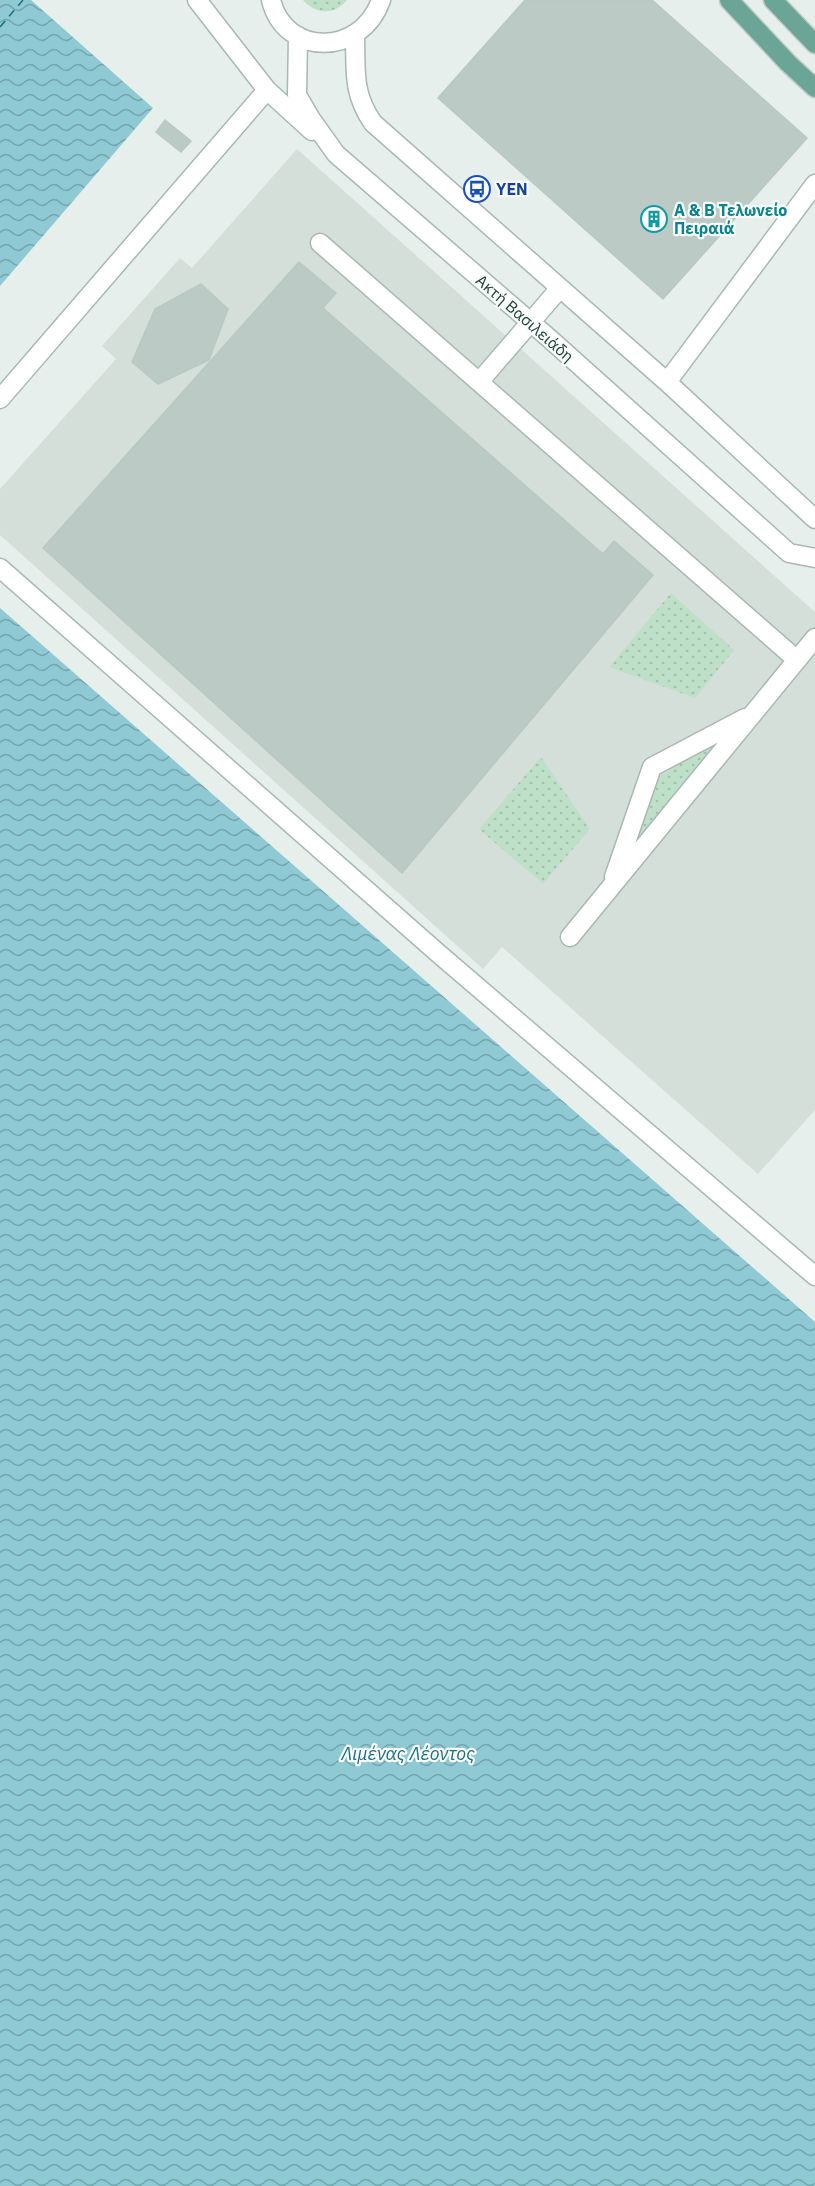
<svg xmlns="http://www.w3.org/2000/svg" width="815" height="2186" viewBox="0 0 815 2186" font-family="'IBM Plex Sans',sans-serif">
<defs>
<pattern id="grass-dots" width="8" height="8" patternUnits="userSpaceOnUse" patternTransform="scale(1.5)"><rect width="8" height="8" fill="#bfe0c8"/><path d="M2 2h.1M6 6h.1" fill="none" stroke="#a4c1ad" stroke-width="1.8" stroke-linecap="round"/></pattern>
<pattern id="water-waves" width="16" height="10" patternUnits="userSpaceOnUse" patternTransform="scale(1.5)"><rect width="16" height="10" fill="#8ec9d4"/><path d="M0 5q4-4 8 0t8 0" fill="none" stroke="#74a5ad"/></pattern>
</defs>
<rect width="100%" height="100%" fill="#e6efeb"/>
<path fill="#d4dfda" d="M297,149L815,612V1110L758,1174L502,947L483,969L0,535V489L116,359L102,346L180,258L192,268Z"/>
<path fill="url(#grass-dots)" d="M303,0H347C335,15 316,15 303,0Z
M671,593L734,650L695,698L609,667Z
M719,739L631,848L659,777Z
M541,757L590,829L543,884L479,829Z"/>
<path fill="url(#water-waves)" d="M0,0H31L153,108L0,286Z
M0,608L815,1322V2186H0Z"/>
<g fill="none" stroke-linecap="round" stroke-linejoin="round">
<path stroke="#1c6f80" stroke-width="1.5" stroke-dasharray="8 6" stroke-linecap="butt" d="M0,27L23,0"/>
</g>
<path fill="#bbcac4" stroke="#b8c9c2" stroke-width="1.5" d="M525,0H652L807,138L663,299L438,98Z
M165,120L191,141L181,152L156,132Z
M299,262L336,293L323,308L603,554L614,541L653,575L402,873L43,548Z
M201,284L228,309L209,360L158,384L132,362L155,309Z"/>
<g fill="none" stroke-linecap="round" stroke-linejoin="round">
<defs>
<path id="minor" d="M197,0L267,90L312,131
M271,0C285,57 361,57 381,0
M298,36L297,95L311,119L336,154L550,339L789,553L815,558
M355,36C356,70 352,93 373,123L667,382L815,519
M320,243L797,660
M479,382L560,288
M667,382L815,184
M0,399L267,90
M0,568L439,954L815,1276
M614,877L652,767L745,718
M570,937L815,638"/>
<path id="major" d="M729,0L788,63L815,88
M773,0L815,44"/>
</defs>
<use href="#minor" stroke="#a8b8b2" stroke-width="21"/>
<use href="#major" stroke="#c2cac8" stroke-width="21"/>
<use href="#minor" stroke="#fff" stroke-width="18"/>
<use href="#major" stroke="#6aa596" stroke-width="18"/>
</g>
<defs>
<symbol id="bus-ring" viewBox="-11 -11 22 22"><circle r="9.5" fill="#f7fbf9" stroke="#1a4fb4" stroke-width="1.5"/><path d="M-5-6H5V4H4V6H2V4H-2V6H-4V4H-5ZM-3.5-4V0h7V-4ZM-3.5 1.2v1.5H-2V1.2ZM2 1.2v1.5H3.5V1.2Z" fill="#1a4fb4"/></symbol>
<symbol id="building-ring" viewBox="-11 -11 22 22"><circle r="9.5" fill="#f7fbf9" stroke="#0f9aa8" stroke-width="1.5"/><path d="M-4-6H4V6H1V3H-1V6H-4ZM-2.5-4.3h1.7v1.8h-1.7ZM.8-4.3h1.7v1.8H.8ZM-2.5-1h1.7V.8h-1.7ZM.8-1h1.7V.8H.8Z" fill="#0f9aa8"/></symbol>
</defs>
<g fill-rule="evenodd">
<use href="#bus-ring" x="462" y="174" width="30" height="30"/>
<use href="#building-ring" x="639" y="204" width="30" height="30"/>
</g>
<g text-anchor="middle" stroke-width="4.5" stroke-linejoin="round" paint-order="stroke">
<g font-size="16" font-weight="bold" fill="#164399" stroke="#f7fbf9" text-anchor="start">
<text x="496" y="195">ΥΕΝ</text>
</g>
<g font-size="16" font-weight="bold" fill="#0d838f" stroke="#f7fbf9" text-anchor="start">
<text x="674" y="216">Α &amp; Β Τελωνείο<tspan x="674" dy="18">Πειραιά</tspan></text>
</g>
<g font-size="16" fill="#24423a" stroke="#f7fbf9">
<text transform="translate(525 318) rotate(41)" y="6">Ακτή Βασιλειάδη</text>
</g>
<g font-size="18" font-style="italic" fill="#1c6f80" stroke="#f7fbf9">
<text x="408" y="1760">Λιμένας Λέοντος</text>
</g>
</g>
</svg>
